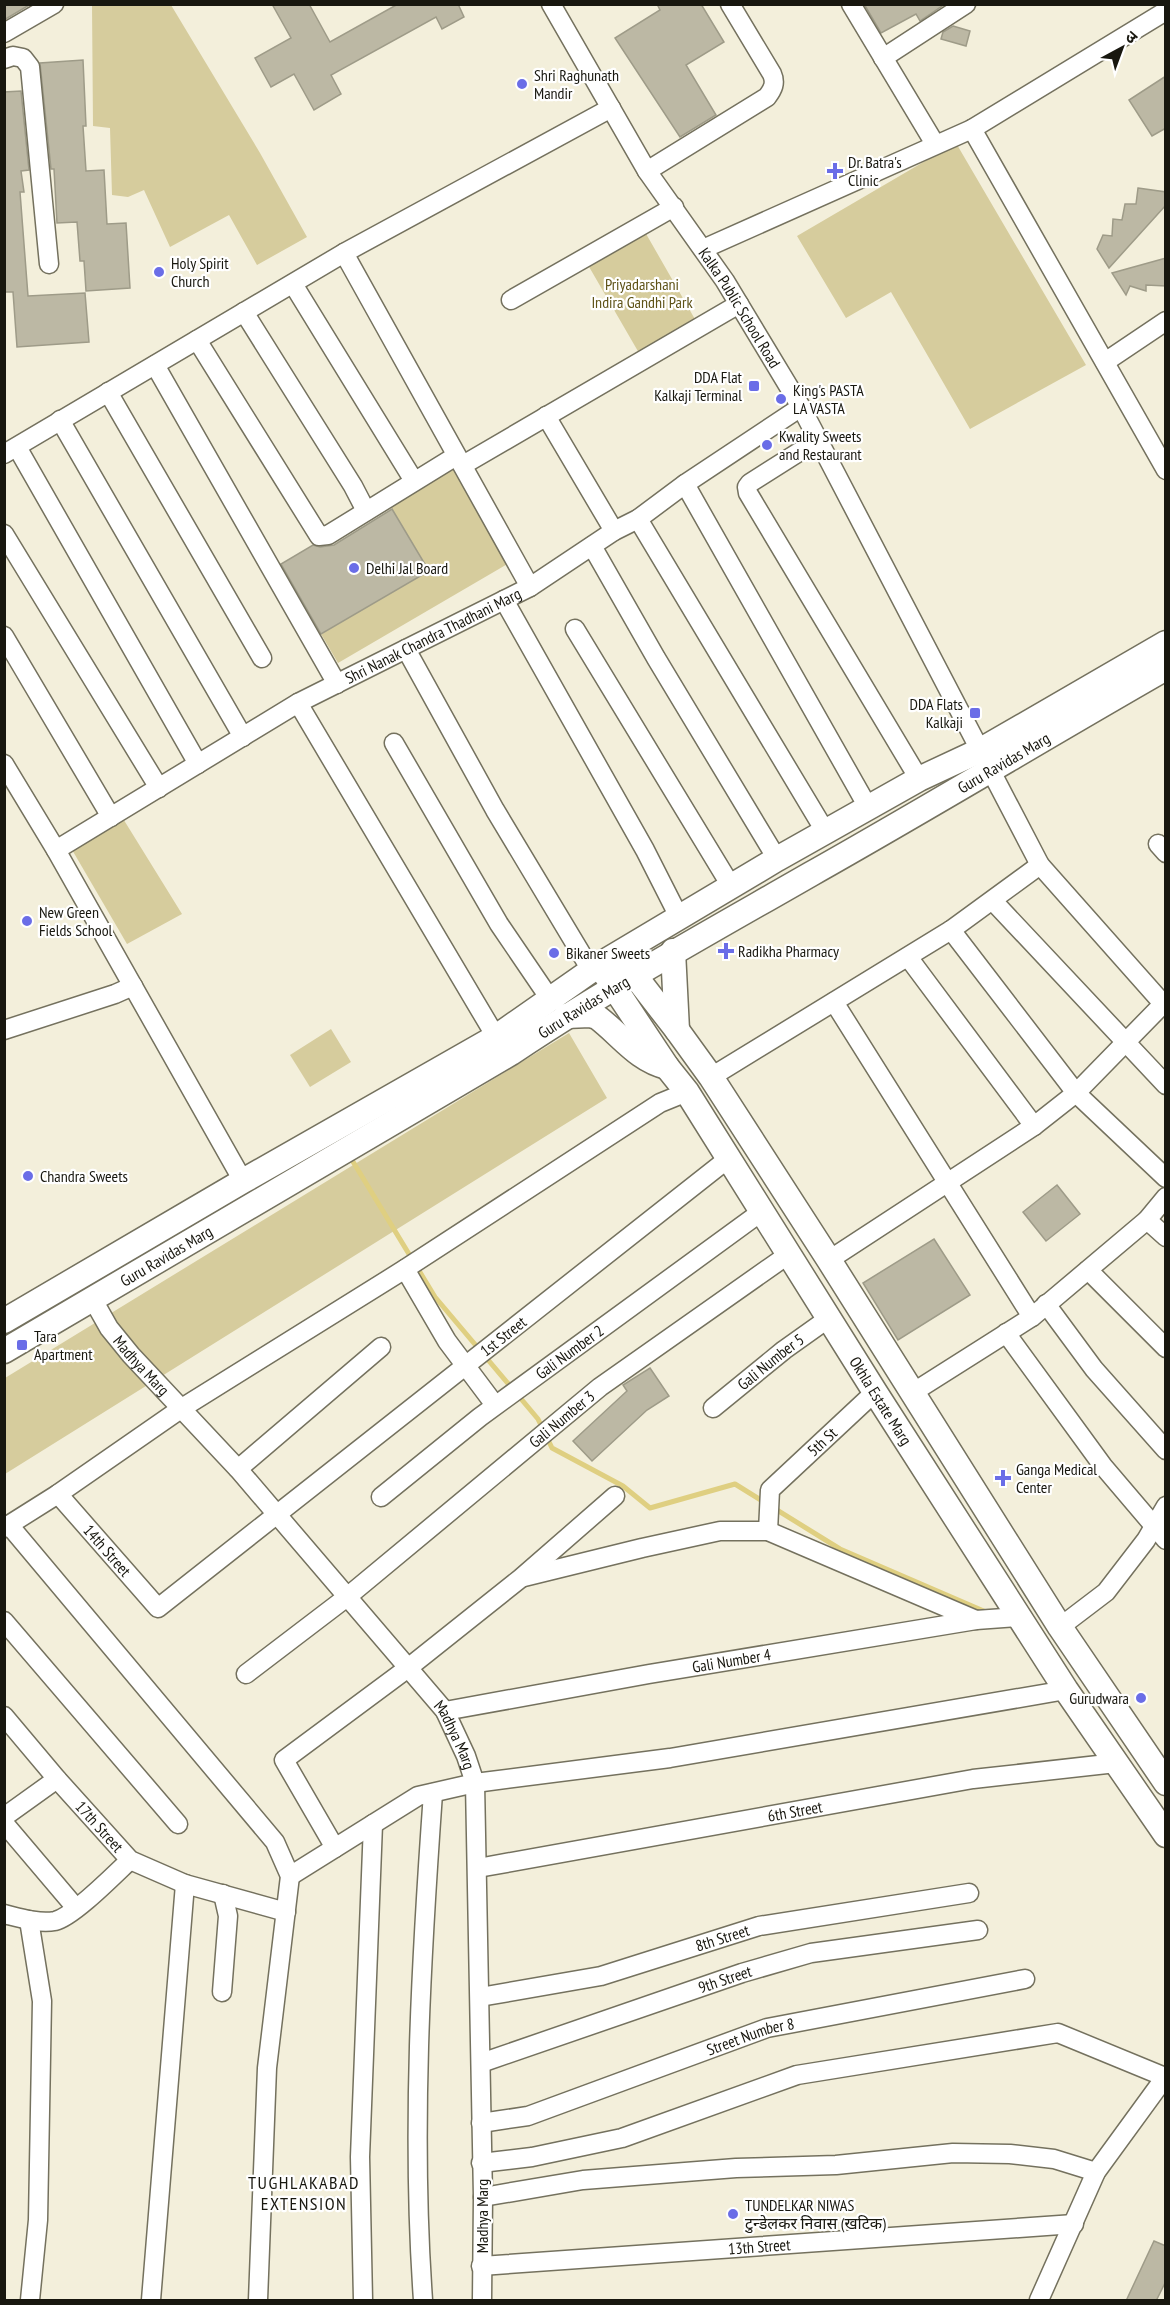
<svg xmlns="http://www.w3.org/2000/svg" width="1170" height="2305" viewBox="0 0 1170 2305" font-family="'PT Sans Narrow','Noto Sans Devanagari',sans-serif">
<rect width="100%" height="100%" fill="#f3efdb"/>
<path fill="#d6cc9d" d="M92,5H171L260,153L307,237L257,265L229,215L170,247L144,190L128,197L112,195L110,128L93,126Z
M956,143L1086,365L970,429L891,292L846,318L797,236Z
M645,232L696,321L639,353L588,265Z
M458,461L516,559L338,663L321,634L428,571L388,502Z
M122,817L182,914L127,944L71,848Z
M331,1029L351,1062L310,1087L290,1055Z
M569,1033L607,1098L5,1474V1378Z"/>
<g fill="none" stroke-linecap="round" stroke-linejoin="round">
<path stroke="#dfcf81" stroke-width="5" d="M352,1160L435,1297L538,1419L552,1448L623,1486L650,1508L735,1484L840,1549L986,1612"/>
</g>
<path fill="#bcb8a4" stroke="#9e9b88" stroke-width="1.5" d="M4,4H31L4,20Z
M272,4H309L330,42L398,4H458L464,17L442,29L436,17L331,75L341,94L314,110L294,74L271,87L255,58L291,38Z
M657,4H701L724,42L686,65L716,115L680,137L615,38L660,10Z
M864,4H945L920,21L916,14L881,33Z
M953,26L970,31L966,46L941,39L943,32Z
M83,60L86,126H83L86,171L104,170L107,224L126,223L130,288L86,291L84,261H80L77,222L57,223L54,169H51L40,63Z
M1166,76V128L1152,136L1129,100Z
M21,91L29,170L21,171L24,192H20L28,296L85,293L89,342L17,347L13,292H4V92Z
M1138,188L1166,192V205L1109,268L1097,249L1103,235L1112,236L1113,219L1122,220L1125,204H1136Z
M1166,258V286L1146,285V291L1130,286L1126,295L1112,273Z
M392,509L429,571L321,634L281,564L313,545L320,547L334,545Z
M1057,1185L1080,1214L1046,1241L1023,1212Z
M934,1239L970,1295L898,1340L863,1283Z
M650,1368L669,1396L647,1410L592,1461L573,1441L627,1391L623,1385Z
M1154,2241L1166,2246V2281L1156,2301H1126Z"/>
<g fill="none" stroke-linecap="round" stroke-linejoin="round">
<defs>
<g id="minor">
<path id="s1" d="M551,4L647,171L725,281L801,407L1040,865L1166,1007"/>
<path d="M851,4L935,144"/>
<path d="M4,33L54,4"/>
<path d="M883,58L966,4"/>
<path d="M4,59L13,56L23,58L30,67L49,264"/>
<path d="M972,129L1166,470"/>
<path d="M647,171L767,97C773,89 776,83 772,74L730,4"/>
<path d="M703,249L972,129L1166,11"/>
<path d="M344,253L530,587"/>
<path d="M293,284L414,481"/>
<path d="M511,300L674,207"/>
<path d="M244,312L353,486L366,511"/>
<path d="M197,340L319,536L328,535L456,456"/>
<path d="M1105,362L1166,321"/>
<path d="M155,365L337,684"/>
<path d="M108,392L262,658"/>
<path d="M546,416L614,531"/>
<path d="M60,420L243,737"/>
<path d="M818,440L750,483L747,487L748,493L919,779"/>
<path d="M17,447L198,764"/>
<path d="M4,454L344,253L611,108"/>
<path d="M463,465L739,304"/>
<path d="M685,484L869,809"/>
<path d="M638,519L825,831"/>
<path d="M4,534L159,788"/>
<path d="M592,546L656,658L777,859"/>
<path d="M504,600L645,850L679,917"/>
<path d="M575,629L731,886"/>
<path d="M4,636L111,817"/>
<path d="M406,649L495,810L591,970"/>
<path d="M298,703L496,1037"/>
<path d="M394,743L499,924L550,999"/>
<path d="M4,764L56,850L243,1181"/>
<path d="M1158,844L1166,853"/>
<path id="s2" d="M56,850L298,703L530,587L614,531L638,519L685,484L801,407"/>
<path d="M993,901L1166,1085"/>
<path d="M951,930L1076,1093L1166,1178"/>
<path d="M908,957L1034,1126"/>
<path d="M834,1002L1032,1317"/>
<path d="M4,1030L115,994L133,986"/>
<path d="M711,1077L951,930L1040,865"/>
<path d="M1147,1220L1166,1237"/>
<path d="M829,1260L1034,1126L1076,1093L1163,1004"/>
<path d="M405,1269L447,1341L495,1405"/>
<path d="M1088,1270L1166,1348"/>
<path id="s3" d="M92,1298L109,1328L131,1355L238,1469L445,1711L466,1756L475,1783L483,2197L482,2300"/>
<path d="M1046,1304L1094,1369L1166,1450"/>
<path d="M1006,1333L1103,1466L1166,1540"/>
<path d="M912,1393L1032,1317L1147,1220L1166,1197"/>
<path id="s4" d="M713,1408L784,1350L829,1318"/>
<path d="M238,1469L381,1347"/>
<path id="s5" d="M58,1494L158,1608L729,1158"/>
<path id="s6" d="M381,1497L480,1417L761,1212"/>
<path d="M9,1525L275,1842L290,1876L267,2068L258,2300"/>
<path d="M4,1528L58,1494L182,1408L405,1269L660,1103L687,1092"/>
<path id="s7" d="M768,1531L770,1490L875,1392"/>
<path d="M524,1577L642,1548L720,1531H768L976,1620"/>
<path d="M4,1621L178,1824"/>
<path d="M1060,1627L1106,1592L1146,1540L1166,1506"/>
<path id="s8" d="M246,1674L347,1597L600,1387L789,1254"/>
<path id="s9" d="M445,1711L649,1674L976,1620L1018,1617"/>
<path id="s10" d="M4,1716L57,1779L130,1860L185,1884L286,1912"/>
<path d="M4,1817L57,1779"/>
<path d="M4,1823L76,1908"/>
<path d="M335,1848L284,1760L408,1668L521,1578L615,1496"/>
<path id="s11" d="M478,1868L973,1779L1116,1763"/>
<path d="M290,1876L418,1796L475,1783L670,1758L1066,1690"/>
<path d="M4,1914C20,1918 39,1924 55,1921C73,1917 115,1874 130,1860"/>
<path d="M29,1920L42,2001L38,2220L30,2300"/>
<path d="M222,1992L228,1916L223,1894"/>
<path id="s12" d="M480,1997L601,1976L759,1926L969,1893"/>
<path id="s13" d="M481,2063L742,1973L811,1953L978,1930"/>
<path id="s14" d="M481,2123L528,2116L767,2028L1025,1979"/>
<path d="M481,2163L532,2157L622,2138L797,2075L1058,2033L1165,2077"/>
<path d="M483,2197L583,2180L736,2168L836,2165L953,2153L1010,2154L1054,2159L1096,2172"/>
<path id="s15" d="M481,2266L1074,2224"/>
<path d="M151,2300L185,1884"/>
<path d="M363,2300L360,2157L373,1824"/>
<path d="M423,2300C411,2132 421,1961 433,1793"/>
<path d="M1039,2300L1096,2172L1166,2076"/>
</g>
<g id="major">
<path d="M673,951L677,1030"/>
<path d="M625,963L677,1030L711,1077L829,1260L1060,1627L1166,1783"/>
<path id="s16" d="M606,975L667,1067L687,1092L875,1392L1066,1690L1166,1835"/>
<path d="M566,1016L590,1015L597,1017C621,1035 637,1060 667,1067"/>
<path d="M4,1321L243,1181L496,1037L599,965L777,859L919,779L981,750L1166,643"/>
<path id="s17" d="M4,1351L511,1053C608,988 710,932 811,874C930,807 1047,736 1166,668"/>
</g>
</defs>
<use href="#minor" stroke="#74715e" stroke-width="21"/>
<use href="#major" stroke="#74715e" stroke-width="27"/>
<use href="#minor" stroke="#fff" stroke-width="18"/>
<use href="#major" stroke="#fff" stroke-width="24"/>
</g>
<g fill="#6a6de7" stroke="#fff" stroke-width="2">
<circle cx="522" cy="84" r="6"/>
<path d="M832 162h6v6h6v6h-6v6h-6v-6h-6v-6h6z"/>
<circle cx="159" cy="272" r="6"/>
<rect x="748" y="380" width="12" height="12" rx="3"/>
<circle cx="781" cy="399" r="6"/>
<circle cx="767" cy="445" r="6"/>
<circle cx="354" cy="568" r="6"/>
<rect x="969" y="707" width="12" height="12" rx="3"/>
<circle cx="27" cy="921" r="6"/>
<path d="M723 942h6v6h6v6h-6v6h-6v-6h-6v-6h6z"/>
<circle cx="554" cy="953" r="6"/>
<circle cx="28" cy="1176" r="6"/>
<rect x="16" y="1339" width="12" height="12" rx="3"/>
<path d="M1000 1469h6v6h6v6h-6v6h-6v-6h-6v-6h6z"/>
<circle cx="1141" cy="1698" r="6"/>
<circle cx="733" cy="2214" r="6"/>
</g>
<g text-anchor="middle" stroke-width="4.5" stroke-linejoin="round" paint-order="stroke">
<g font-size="16" fill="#18170f" stroke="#fff" text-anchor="start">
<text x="534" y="81">Shri Raghunath<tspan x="534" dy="18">Mandir</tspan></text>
<text x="848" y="168">Dr. Batra's<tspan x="848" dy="18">Clinic</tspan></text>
<text x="171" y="269">Holy Spirit<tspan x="171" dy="18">Church</tspan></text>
<text x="742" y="383" text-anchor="end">DDA Flat<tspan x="742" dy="18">Kalkaji Terminal</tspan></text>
<text x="793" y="396">King's PASTA<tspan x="793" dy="18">LA VASTA</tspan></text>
<text x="779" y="442">Kwality Sweets<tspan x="779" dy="18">and Restaurant</tspan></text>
<text x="366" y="574">Delhi Jal Board</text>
<text x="963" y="710" text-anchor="end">DDA Flats<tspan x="963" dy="18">Kalkaji</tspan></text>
<text x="39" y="918">New Green<tspan x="39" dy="18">Fields School</tspan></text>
<text x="738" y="957">Radikha Pharmacy</text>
<text x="566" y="959">Bikaner Sweets</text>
<text x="40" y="1182">Chandra Sweets</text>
<text x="34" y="1342">Tara<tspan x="34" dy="18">Apartment</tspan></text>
<text x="1016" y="1475">Ganga Medical<tspan x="1016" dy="18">Center</tspan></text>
<text x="1129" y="1704" text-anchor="end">Gurudwara</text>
<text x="745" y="2211">TUNDELKAR NIWAS<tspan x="745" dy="18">टुन्डेलकर निवास (खटिक)</tspan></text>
</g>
<g font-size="16" fill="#5e5217" stroke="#fff">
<text x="642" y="290">Priyadarshani<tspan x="642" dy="18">Indira Gandhi Park</tspan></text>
</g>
<g font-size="16" fill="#18170f" stroke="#fff">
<text dy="6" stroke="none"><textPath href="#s1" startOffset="358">Kalka Public School Road</textPath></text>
<text dy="6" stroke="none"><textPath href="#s2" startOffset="434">Shri Nanak Chandra Thadhani Marg</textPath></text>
<text dy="6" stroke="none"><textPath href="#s17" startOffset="1160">Guru Ravidas Marg</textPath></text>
<text dy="6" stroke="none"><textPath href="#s17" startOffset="674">Guru Ravidas Marg</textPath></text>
<text dy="6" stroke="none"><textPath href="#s17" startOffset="188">Guru Ravidas Marg</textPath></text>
<text dy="6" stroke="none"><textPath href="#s5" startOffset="591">1st Street</textPath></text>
<text dy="6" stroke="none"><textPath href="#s6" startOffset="238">Gali Number 2</textPath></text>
<text dy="6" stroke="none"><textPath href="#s4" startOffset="74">Gali Number 5</textPath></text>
<text dy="6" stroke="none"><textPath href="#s3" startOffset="84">Madhya Marg</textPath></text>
<text dy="6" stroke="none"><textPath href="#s16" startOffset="507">Okhla Estate Marg</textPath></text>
<text dy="6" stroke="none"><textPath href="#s8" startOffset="406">Gali Number 3</textPath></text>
<text dy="6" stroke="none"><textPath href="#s7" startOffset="112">5th St</textPath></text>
<text dy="6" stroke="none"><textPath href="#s5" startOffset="75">14th Street</textPath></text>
<text dy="6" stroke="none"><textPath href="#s9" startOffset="291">Gali Number 4</textPath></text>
<text dy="6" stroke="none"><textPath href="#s3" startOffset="570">Madhya Marg</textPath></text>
<text dy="6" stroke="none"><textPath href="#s11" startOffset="322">6th Street</textPath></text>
<text dy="6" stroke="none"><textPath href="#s10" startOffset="146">17th Street</textPath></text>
<text dy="6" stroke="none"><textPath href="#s12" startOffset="250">8th Street</textPath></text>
<text dy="6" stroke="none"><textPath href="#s13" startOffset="258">9th Street</textPath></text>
<text dy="6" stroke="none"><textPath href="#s14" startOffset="284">Street Number 8</textPath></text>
<text transform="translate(482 2216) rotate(-90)" y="6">Madhya Marg</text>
<text dy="6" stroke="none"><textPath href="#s15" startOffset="279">13th Street</textPath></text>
</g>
<g font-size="18" letter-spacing="1.5" fill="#18170f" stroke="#fff">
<text x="304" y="2189">TUGHLAKABAD<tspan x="304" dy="21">EXTENSION</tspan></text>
</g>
</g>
<rect width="1170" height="2305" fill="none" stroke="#18170f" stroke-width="12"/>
<g transform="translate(1122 48) rotate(41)" stroke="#ffffff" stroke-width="4.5" paint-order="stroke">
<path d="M0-4.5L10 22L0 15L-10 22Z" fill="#18170f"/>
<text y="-9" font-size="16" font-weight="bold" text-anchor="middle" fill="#18170f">उ</text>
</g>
</svg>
